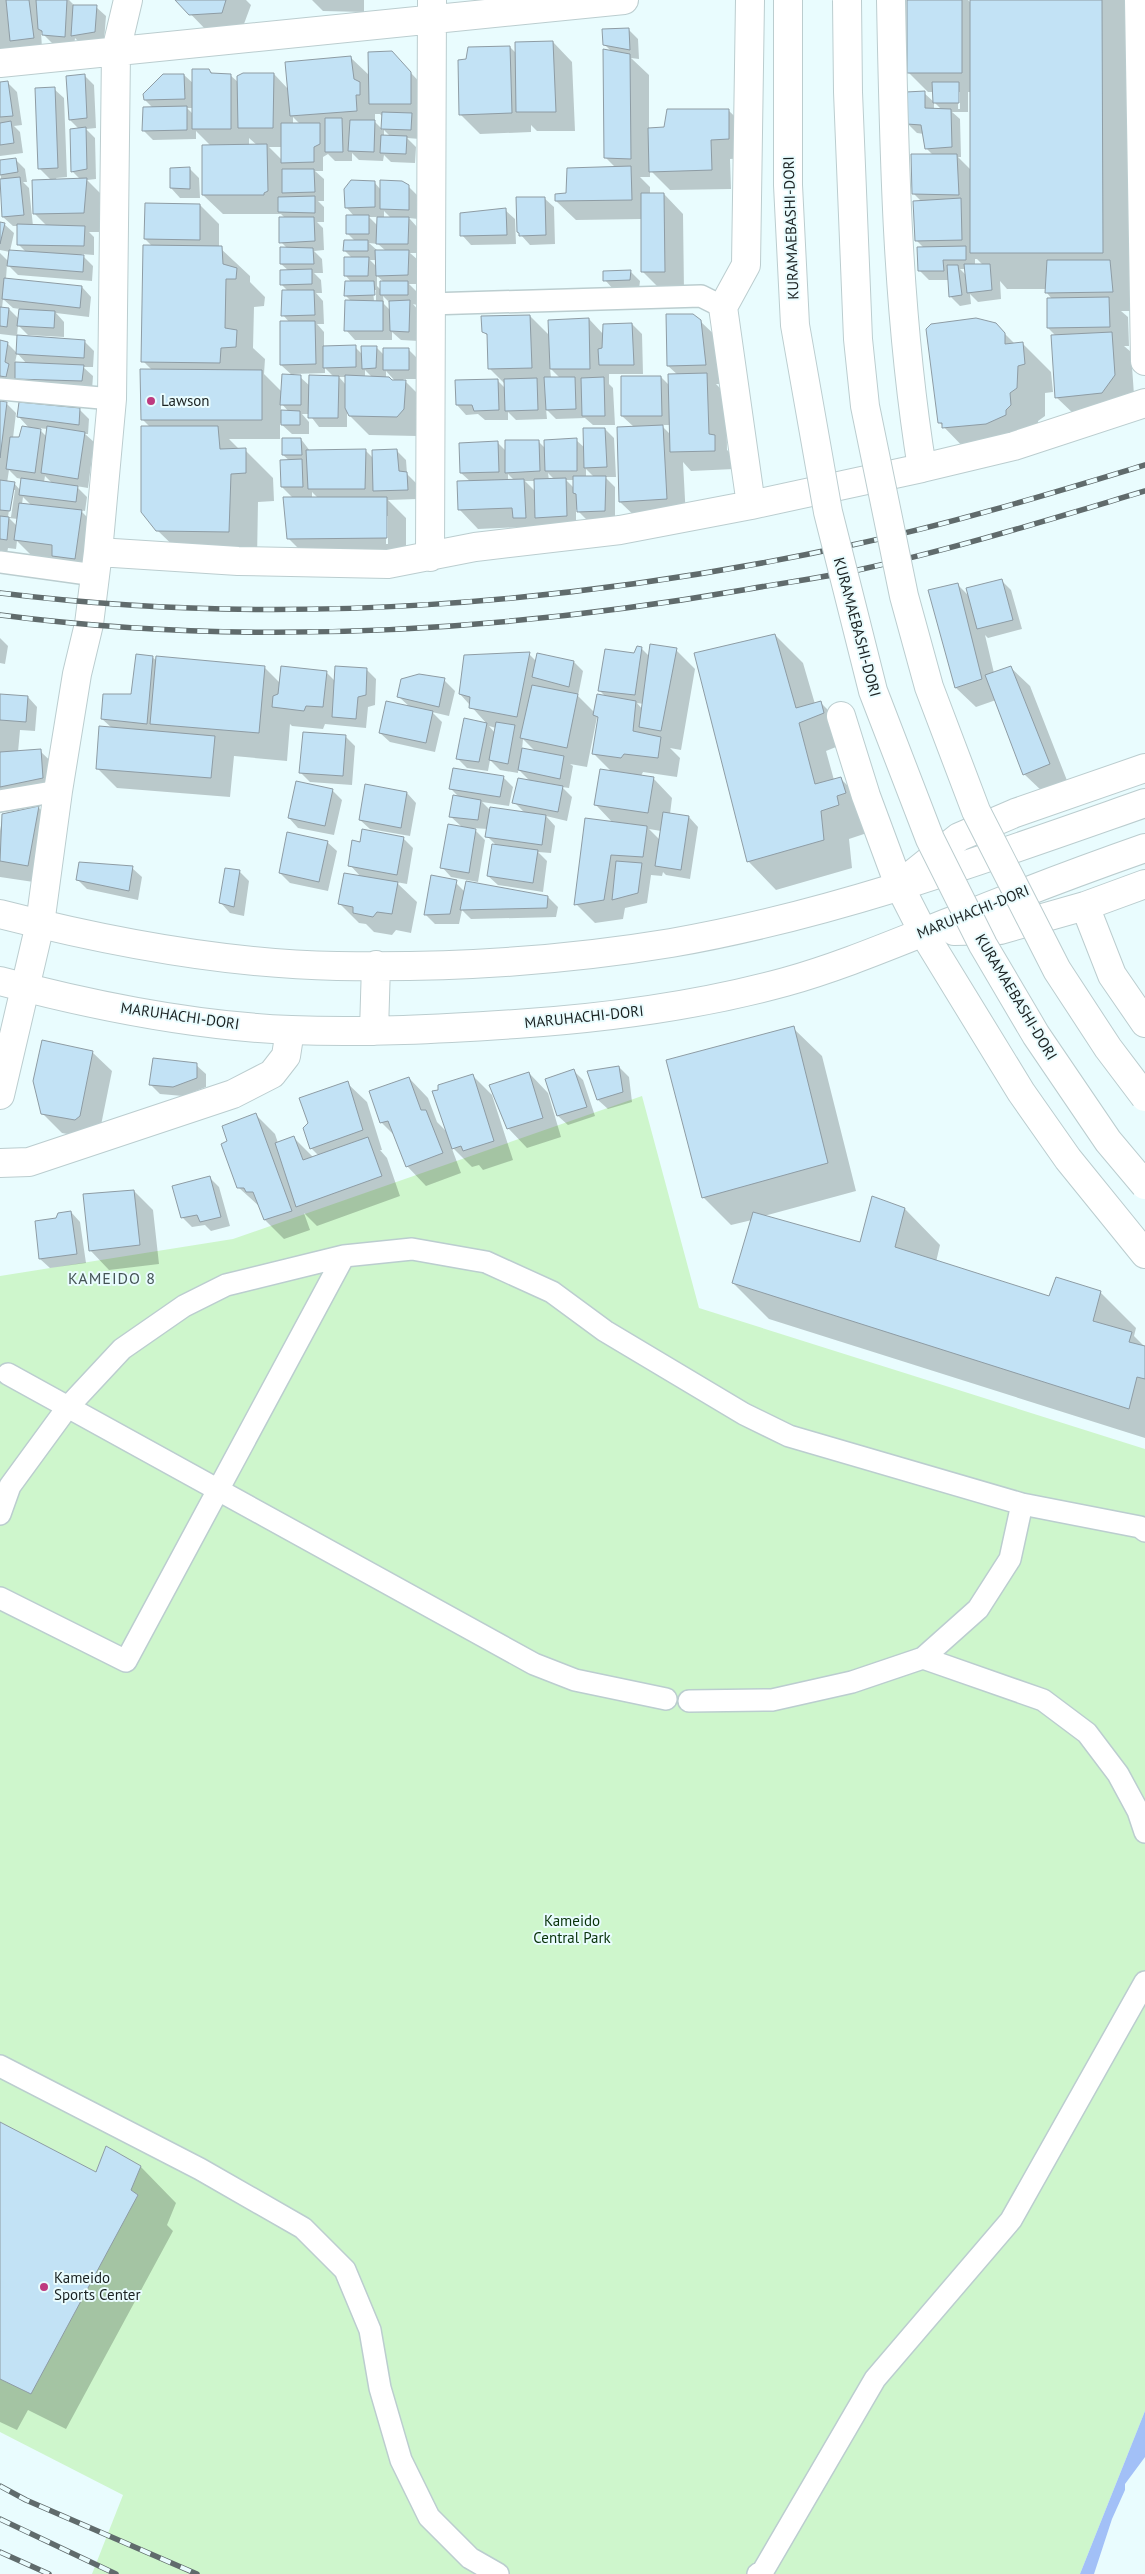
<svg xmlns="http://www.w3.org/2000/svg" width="1145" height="2574" viewBox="0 0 1145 2574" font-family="'PT Sans',sans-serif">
<rect width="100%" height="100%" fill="#e9fcfe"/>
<path fill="#cef6cc" d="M642,1096L699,1308L1145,1449V2411L1080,2574H92L123,2495L0,2432V1276L233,1239Z"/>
<path fill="#a2c0f7" d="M1145,2411V2457L1125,2484V2490L1112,2519L1094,2574H1080Z"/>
<path fill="#0003" fill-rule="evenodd" d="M0,0H69L75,6L96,7L106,16L104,41L82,45L75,38L74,46L53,44L41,32L42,48L0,62Z
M177,0H246L251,5L241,32L210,34Z
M312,0H364V12L323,11Z
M909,0H968L971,3V0H1137L1138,288H1130L1132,311H1121L1128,317L1129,346H1124L1131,352L1134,395L1076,416L1056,397V336L1048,328L1052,299L1047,293V289H1007L1000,281L1001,299L978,302L970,294L971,304L960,306L951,297L949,280H929L919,270L924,248L916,240L922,202L914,194L933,155L926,148L924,134L917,133L908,124L924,93L934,102V110H942L934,102V92H928L909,73ZM958,92H960V109H958ZM968,92H971V170L958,157H961L960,119L952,112H968ZM975,259H977L983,265H975ZM960,269H965L966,275Z
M628,29L638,39L639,59L631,58L649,75V129H666L728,110L748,129V158L730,159L731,189L670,190L650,170V177H640L650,187V194H664L683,214L684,291H662L643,272L642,219L576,220L556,201L616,168L605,157L612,52L604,44Z
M553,42L572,62L575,131H537L531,125V132L480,134L461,115L467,61L510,47L517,54Z
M350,57L370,76L411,73L430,93L420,139L407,138L416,147L415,163L391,162L384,155L383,161L359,160L352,153V161H335L328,154L323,157V171H315L324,179V201H318L324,207V222H317L323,228L324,250L314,251L322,259L323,273H314L321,280L322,293H316L323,301L324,324H317L324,332V347H355L362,354L376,347L384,355L408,349L418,359V379H403L425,401L423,429L417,436L369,435L347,413V427H319L309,414H302L309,422V434H292L280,423V439H229L240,450H245L273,478L274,501L258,502L257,560L186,558L157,530L150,427L142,419L152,370L143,361L153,247L145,239L200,205L219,224V247L250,276V282L265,297L264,306L254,307L253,348L265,359L264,374L282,392L293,376L281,365L290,323L283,315L288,291L282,285L289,271L281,264L288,249L281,242L285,218L281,214H223L203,195L211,146L196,131V139L153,140L143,130L153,108L145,100L184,75L194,84L209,70L213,74L230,75L239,83L274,74L288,89ZM187,108H194V115ZM375,114H380L383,117V130L375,122ZM293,117L300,124H293ZM384,130L391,137L384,136ZM249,138L257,145H249ZM269,147H282V160ZM325,368L334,377L310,386L300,377L294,376V374L325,373ZM365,370L372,377H365ZM386,371L396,382L386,378ZM339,377H346V385ZM281,403L289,412H281Z
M85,76L94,85L96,128L86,129L95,138L96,179L87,180L106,199L103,232H89L94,237V255L81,254L93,266L92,281L18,275L7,264L6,279L82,287L91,297L89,317L56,313L64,322V337L28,335L18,325L17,336L0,334V253L9,262L10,252L0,250V223L4,224L14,233L10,251L26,252L18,244V226H13L3,217L0,161L15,159L25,169L27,182H23L29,188L33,226H47L34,213L51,180L39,168L54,89L64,98L67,177L56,178L57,180H81L72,171L79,129L70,120ZM3,299L13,308L20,309L19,319L9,309L2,308Z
M8,83L17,92L22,125L14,126L20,132L23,153L0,156V84Z
M190,169L199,178L200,198H180L171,188Z
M374,182L381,190L408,186L418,196V219L409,218L418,228L417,253H410L418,260L417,284H409L417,292V305L413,304L419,311V341L401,340L392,332V340H355L346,330L352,302L346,296L352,283L346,276L352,258L345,251L355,241L347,233L354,216L346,207ZM384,211L391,218H384ZM369,217H378V226ZM369,243L378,244L386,251H378ZM370,260H377V267ZM377,276L384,282L381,290L377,286ZM373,290H376V301H374ZM383,296L391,304V311L384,304Z
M544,198L554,207L555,244L530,245L521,235Z
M505,210L515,219L516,244L471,245L462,235Z
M630,271L640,281L639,289L614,290L605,280Z
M530,316L550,336L589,319L604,335L632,324L642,334L643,374H609V384L613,388L615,425H593L585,418L556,419L546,409L547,419L516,420L508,412V420H485L478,414L466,415L457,405L498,381L506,389V385L490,369L489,337L483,331ZM550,368L560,378H551Z
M700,321L720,340L725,384H716L726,394L727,450L734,456V469L691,471L683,462L686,518L640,521L620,502L634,427L622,416L661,377L670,386L678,375L668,366ZM661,425H671V435Z
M995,324L1015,344H1023L1051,372L1053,392L1045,393V416L1038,421L1039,433L971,455L939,422Z
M84,341L94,351L93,367H83L93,376L92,390L25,388L17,379L16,386L0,383V342L7,343L17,353ZM17,353L27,364L15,363Z
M0,402L6,403L16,413L13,438H20L30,429L19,417L79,409L89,419L88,434H85L94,442L88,488L76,486L87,497L85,511L80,510L100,530L94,578L35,559L17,541L16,549L8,548L5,564H0ZM38,428L48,429L47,437ZM9,470L17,478L22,479L20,490L14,483H7ZM45,476L53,484L44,482ZM12,490H15L11,517H8ZM23,497L31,505L22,504ZM9,518L18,519L17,526Z
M605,429L614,438L616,477H605L615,487V520L588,521L576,509V526L546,527L544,525L545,537H534L524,527L478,529L459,509L471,482L461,473L497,442L506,451L538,441L545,448L576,440L585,448ZM586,469L594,477H586ZM548,473L555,480H549ZM508,474L514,480L508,481ZM566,480H574V488ZM525,481H535L536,492Z
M301,439L310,451L365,450L373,458L396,450L406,460L407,474L416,483L417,499L388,500L406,518V557L308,558L288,538L284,498H293L282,487L290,461L283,455ZM312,492L318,498H312ZM386,516H388V544H386Z
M1002,581L1011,590L1022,629L988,638L985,635L994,673L1010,667L1030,686L1068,783L1044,793L1024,774L996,700L976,707L956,688L929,591L958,585L970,597Z
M775,635L803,663L815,704L820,702L848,730L851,741L826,751L834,780L841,779L869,807L867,833L849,839L852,868L776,890L748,861Z
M0,638L8,646L5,664L0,663Z
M641,648L649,656L676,650L695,669L681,750L670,748L680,758L677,777L643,772L641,776L653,778L672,798L670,814L689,817L698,827L690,879L666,875L663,872L662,876L651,875L647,903L625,908L623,919L595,923L576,904L613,823L596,805L612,772L593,753L599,719L597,717L587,767L570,764L573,766L569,788L562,787L572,797L567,821L546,816L555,826L551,853L538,852L547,861L543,892L498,885L488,876L496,845L487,836L488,829L473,828L485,840L478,882L451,877L442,867L462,827L450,816L459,797L451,789L503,777L513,787L509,806L482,802L490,810L525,813L514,802L530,781L518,769V773L500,770L490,760L488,771L467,768L457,758L465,719L487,724L460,694L529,654L536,661L574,662L583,671L578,696L595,713L606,697L600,691ZM637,703L644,704L643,710ZM489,726L496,728L495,733ZM523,739L536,752L522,749ZM649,829L661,831L660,840Z
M152,657L157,661L264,667L281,684L326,672L335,681L366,669L376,679L375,705L368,707L366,728L325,724L323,729L292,726L290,724L287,761L234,756L230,797L117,788L97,768L112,728L102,719L132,695Z
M419,675L445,681L455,691L449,716L432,712L442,722L435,752L390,742L380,733L410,707L399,697Z
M0,695L28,697L37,707L35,731L20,730L18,752L40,751L60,770L62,797L0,809Z
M346,737L355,746L352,785L310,782L300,772Z
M297,783L333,791L342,800L334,835L298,828L289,818Z
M407,793L416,803L410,836L370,829L360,820Z
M38,807L58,826L47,884L0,877V831L3,815Z
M403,838L413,848L407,884L396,882L417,902L411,933L396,930L392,935L374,932L366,924L359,923L339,903L361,877L350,865L361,843Z
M327,842L337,851L328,891L290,883L280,873Z
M132,868L142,877L138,900L87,889L78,880Z
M239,871L249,881L244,916L230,913L221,903Z
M456,883L465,892L548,897L558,907L556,917L471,919L462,910L459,924H435L425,914Z
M793,1028L822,1056L856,1191L764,1216L861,1244L872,1198L905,1209L940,1245L936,1262L1050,1298L1100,1292L1136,1328L1134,1336L1145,1347V1438L769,1319L733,1283L752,1220L731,1225L703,1197Z
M92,1052L112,1071L99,1135L94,1139L62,1133L42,1113Z
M196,1065L206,1074V1087L183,1096L160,1094L151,1085Z
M619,1067L629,1077L632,1102L608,1109L598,1100L589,1072Z
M574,1071L583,1080L595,1116L568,1125L558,1116L547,1079Z
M529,1073L548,1093L561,1137L527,1148L508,1128Z
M472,1075L492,1095L513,1160L483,1170L479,1165L472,1167L451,1146L461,1173L426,1186L407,1166L395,1136L381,1122L409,1078L428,1098L437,1122L448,1133Z
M347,1083L367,1102L382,1150H380L387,1158L400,1196L317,1226L304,1213L310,1230L284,1239L265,1220L260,1207L238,1187L229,1142L255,1114L275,1134L278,1143L294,1138L313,1157L319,1156L311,1148Z
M210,1178L219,1187L230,1226L211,1231L205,1225L192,1227L183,1218Z
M134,1191L153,1210L159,1264L109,1270L90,1250Z
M71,1212L80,1222L86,1263L50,1268L40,1259L57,1219Z
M0,2124L97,2173L106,2148L141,2167L176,2203L167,2225L173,2231L66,2429L28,2410L17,2430L0,2422Z"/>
<path fill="#c2e2f5" stroke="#8e9ca4" d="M6,0H29L34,38L10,41Z
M36,0H67L65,37L42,35V31L38,29Z
M175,0H226L222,13L189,15Z
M907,0H962V73H907Z
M970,0H1102L1103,253H970Z
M73,5H97L95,32L71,36Z
M629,28L630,50L603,45L602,29Z
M553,41L556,112H516L515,42Z
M510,46L512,113L459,115L458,60L466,59L468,47Z
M603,49L630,54L631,159L604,158Z
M392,51L411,72V104H369L368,52Z
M351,56L354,79L360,82V95H356L357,111L290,116L285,62Z
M192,69H209L211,73L231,74V129H192Z
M243,73H274L273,128H238L237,76Z
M85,74L87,118L69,120L66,76Z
M163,74H184L185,99L144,100L143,94Z
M8,81L13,116L0,117V82Z
M932,82H959V103H933Z
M55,87L58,168L38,169L35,88Z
M925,91V108L951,109L952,147L925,149L921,125L907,124L906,92Z
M187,106V130L142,131L143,107Z
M667,109H729V139L711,140L712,170L649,172L648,128L664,127Z
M382,112L412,113L411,130L381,129Z
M325,118H342L343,152H325Z
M350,120H375L374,152L348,151Z
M11,121L14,143L0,145V123Z
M281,123H320V144L314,147V162L281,163Z
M86,127L87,169L71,172L70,129Z
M381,135L407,136L406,154L380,153Z
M267,144L268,191L264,193V195H202V145Z
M911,154H957L959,195L912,194Z
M16,158L18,172L0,175V160Z
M631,166L632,200L555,201V194L566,193L567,168Z
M190,167V189L170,188V168Z
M282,169H314L315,192L282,193Z
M20,177L24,215L2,217L0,179Z
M87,178L84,213L33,214L32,180Z
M351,180L375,181V207L345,208L344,189Z
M380,180L402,181L409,185V210L380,209Z
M641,193H664L665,272H641Z
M315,196V213L278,212V197Z
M516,197H545L546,235L519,236V233L517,232Z
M961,198L962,240L915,241L913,201Z
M145,203L200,204V240L144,239Z
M506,208L507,235L460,236V213Z
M346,215H369V234H346Z
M279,217H314L315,241L279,243Z
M377,217H409L408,244H376Z
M0,222L5,223L0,244Z
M17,224L85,226L84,246L17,245Z
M344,240H368V251H343Z
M143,245L222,246L223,264L237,268L236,279H226L225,328L237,330L236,347L221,348L220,363L141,362Z
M966,246V260H943L944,271H918L917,247Z
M280,247L313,248L314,264H280Z
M9,250L84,255L83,272L7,266Z
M375,250H409L408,275L376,276Z
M344,257H369L368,276H344Z
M1047,260H1110L1113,292L1045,293Z
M964,264H990L992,290L967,293Z
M947,265H958L962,295L949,297Z
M312,269V284L280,285V270Z
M631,270L630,280L603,281V271Z
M4,278L82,286L80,308L2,299Z
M345,281H374L375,295L344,296Z
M380,281H408V295H380Z
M282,290H314L315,315L281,316Z
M1109,297L1110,327L1047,328V298Z
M345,300L383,301V331H344Z
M410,300L409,332L390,331L389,301Z
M0,307L9,308L7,327L0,326Z
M19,309L55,311L54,328L17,326Z
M666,314H693L701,320L706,365L667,366Z
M530,315L532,368L488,369L487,334L482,332L481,316Z
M589,318L590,369H550L548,320Z
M976,318L996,323L1005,333V344L1023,342L1025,364L1018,366L1017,388L1010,393L1011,405L1006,410V415L986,424L942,428V423H938L926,329L931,324Z
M280,321H315L316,364L280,365Z
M632,323L634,365H599L598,349L602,348L603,324Z
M1112,332L1115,375L1102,393L1055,398L1051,335Z
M17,335L85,340L84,358L16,354Z
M0,340L8,342L5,362L9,364L6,377L0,376Z
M356,345V367L323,368V346Z
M361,346H377L376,368L362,369Z
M383,348H409V370H383Z
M15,362L84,365L82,381L15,379Z
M140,369L262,370V420H141Z
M707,373L709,434L715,435V451L670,452L668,374Z
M282,374L301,375V405H280Z
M309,375L339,376L338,418H308Z
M345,375L389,377L392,380H406L404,409L397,417L349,416L345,408Z
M621,376H661L662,416H621Z
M544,377H575L576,409L546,410Z
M604,377L605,416H582L581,378Z
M537,378L538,410L505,411L504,379Z
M498,379L499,410L474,411L472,405H456L455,380Z
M0,401L7,402L0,458Z
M19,402L80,408L79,425L17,417Z
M281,410L300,411V425H281Z
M663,425L667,499L619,502L617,427Z
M22,426L41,429L35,473L6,469L10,437H19Z
M47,426L85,432L78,479L41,473Z
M141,426H218L220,449L246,448V473L231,474L229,532L156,531L141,512Z
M583,428H605L607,467L584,468Z
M282,438H301L302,455H282Z
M577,438V471H545L544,440Z
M505,440H539L540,471L505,473Z
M498,441L499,472L460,473L459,443Z
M366,449L365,489H308L306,450Z
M397,449L399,471L407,472L408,490L373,491L372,450Z
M302,459L303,487H281L280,460Z
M573,476H606L605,511L577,512L576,494L573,493Z
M21,478L78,486L76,502L19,495Z
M566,478L567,516L535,518L534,479Z
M524,479L526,518H513L512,508L458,510L457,481Z
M0,480L15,482L10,511L0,510Z
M283,497H387V538L287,539Z
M19,503L82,510L75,559L52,556V545L14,540Z
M0,516L9,517L7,540L0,539Z
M1002,579L1013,620L977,629L966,588Z
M958,583L982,679L955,688L928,590Z
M775,634L796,708L821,701L824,713L799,723L815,784L841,777L846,793L837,796L839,805L821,811L824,840L747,862L694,653Z
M650,644L677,648L661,731L639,727Z
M637,646L642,647L635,695L598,691L605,649L634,653Z
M530,652L517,717L469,708L470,697L459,694L464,655Z
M537,653L574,661L569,687L532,677Z
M136,654L153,656L147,724L101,719L103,694H131Z
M156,656L265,666L259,733L150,724Z
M281,666L327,671L323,707L306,706L304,711L272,707L273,696L278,694Z
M335,666L367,668L366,695L358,697L356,719L332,717Z
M1011,666L1050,764L1023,775L985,675Z
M419,674L445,678L439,707L397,697L401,679Z
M532,685L578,694L567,748L520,738Z
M0,694L28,696L26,722L0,720Z
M597,694L636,701L633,731L661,737L658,758L624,754L621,758L592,754L598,717L593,715Z
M386,701L433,711L426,743L379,733Z
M464,718L487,723L479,762L456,759Z
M496,722L515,725L508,764L489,760Z
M99,726L215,736L211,778L96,769Z
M303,732L346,735L343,776L299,773Z
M522,748L564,756L560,779L518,770Z
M41,749L43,778L0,787V752Z
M453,768L504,776L500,797L449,789Z
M600,769L654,777L648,813L594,805Z
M518,778L563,786L558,812L512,803Z
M296,781L333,789L325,826L288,818Z
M365,784L407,792L401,828L359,820Z
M453,795L481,800L478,820L449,817Z
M39,806L28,866L0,861L2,814Z
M490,807L546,815L542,845L485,837Z
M663,812L689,816L681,870L655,866Z
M585,818L647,826V828L643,857L611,855L604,900L574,905Z
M448,824L476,829L469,873L440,868Z
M362,829L404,837L397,875L348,866L352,840L360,842Z
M287,832L328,841L319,882L279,873Z
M492,844L538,850L533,883L487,876Z
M616,861L642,863L638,893L612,900Z
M79,862L133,866L129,891L76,880Z
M225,868L240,870L234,907L219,903Z
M344,873L398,882L392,914L377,912L373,917L353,913V907L338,904Z
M431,875L457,880L450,914L424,915Z
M466,881L548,896L547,908L460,910Z
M794,1026L828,1163L702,1198L666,1060Z
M42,1040L93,1051L80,1116L75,1120L41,1114L33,1081Z
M153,1058L197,1063V1078L173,1087L149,1085Z
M619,1066L623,1092L597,1100L587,1071Z
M574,1069L587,1107L557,1116L545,1079Z
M529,1072L543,1118L507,1129L489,1085Z
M473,1074L494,1141L463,1151L461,1146L452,1149L432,1091L438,1090V1085Z
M409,1077L421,1110H426L443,1153L406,1167L388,1121L380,1123L369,1091Z
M348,1081L363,1130L310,1149L303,1128L308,1123L299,1098Z
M256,1113L292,1211L264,1220L253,1192H246L244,1188H237L221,1144L227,1141L222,1126Z
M294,1136L303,1160L368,1137L382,1176L296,1207L275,1143Z
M210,1176L221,1217L200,1222L197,1215L181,1218L172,1186Z
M134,1190L140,1245L89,1251L83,1194Z
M872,1196L905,1208L895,1247L1049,1296L1056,1277L1101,1291L1093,1321L1132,1332L1129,1342L1145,1346V1379L1137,1377L1129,1409L732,1283L753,1212L860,1242Z
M71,1211L77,1254L39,1259L35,1221L56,1218L58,1213Z
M0,2122L96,2172L106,2146L141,2166L131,2190L138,2195L31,2394L0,2379Z"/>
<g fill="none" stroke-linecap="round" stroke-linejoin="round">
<defs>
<path id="lane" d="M429,304L701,296L723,307
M0,389L112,399
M0,562L95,575
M0,801L58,791
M8,1374L534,1664L575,1680L666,1699
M0,1514L10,1486L67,1408L122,1349L184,1306L226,1285L344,1256L412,1249L486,1262L552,1292L605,1331L744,1414L789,1436L1022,1504L1140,1527L1145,1531
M0,1598L126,1661L344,1256
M923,1658L1043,1700L1087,1733L1118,1774L1138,1811L1145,1832
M689,1701L772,1700L852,1682L923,1658L978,1609L1010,1559L1022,1504
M0,2066L200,2169L303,2228L345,2270L370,2330L380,2388L401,2460L429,2517L470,2558L498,2574
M758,2574L763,2571L875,2379L1011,2220L1145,1982"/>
<path id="street" d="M891,0C894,156 897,313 922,468L1014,446L1145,403
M1139,0L1145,361
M0,63L624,0
M751,505L922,468
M98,552L238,561L388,564L475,547L620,530L751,505L723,307L746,265L750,0
M430,557L432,0
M841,716L866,796L899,885L959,837L1015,813L1145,768
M1085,906L1112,975L1145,1023
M954,931L1000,930L1085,906L1145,884
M0,1095L40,924L58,791L77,674L89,624L98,552L112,399L116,51L128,0
M0,1163L29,1162L233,1094L272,1074L286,1056L290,1030"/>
<path id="secondary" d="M0,914C105,941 228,964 337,966C447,968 562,961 671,943C833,915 991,857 1145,803
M0,981C94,1006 194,1026 291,1030C366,1033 441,1029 516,1024C607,1018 697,1006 785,982C843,966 900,941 957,919C1019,894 1082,870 1145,848
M374,1031L376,965"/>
<path id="primary" d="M899,885L923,932L1021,1092L1068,1159L1145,1254"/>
</defs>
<use href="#lane" stroke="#bbcdcf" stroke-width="24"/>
<use href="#street" stroke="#bbcdcf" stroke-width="30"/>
<use href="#secondary" stroke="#bbcdcf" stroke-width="30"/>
<use href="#primary" stroke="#bbcdcf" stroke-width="30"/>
<use href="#lane" stroke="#fff" stroke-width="21"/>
<use href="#street" stroke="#fff" stroke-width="28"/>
<use href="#secondary" stroke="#fff" stroke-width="28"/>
<use href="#primary" stroke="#fff" stroke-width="28"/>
<defs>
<path id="rail" d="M0,593C283,628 574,605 852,545C951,524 1049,494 1145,465
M0,615C246,647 500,632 743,590C782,583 820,578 858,570C955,549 1051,519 1145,491
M0,2486L26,2500L197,2574
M0,2519L116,2574
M0,2552L49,2574"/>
</defs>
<use href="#rail" stroke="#606b6c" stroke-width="5.5"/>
<use href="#rail" stroke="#e9fcfe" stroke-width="4" stroke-dasharray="11" stroke-linecap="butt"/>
<defs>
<path id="primary-bridge" d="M788,0V185L795,325L828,512L873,691L930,839L983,945L1036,1035L1108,1141L1145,1185
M847,0L848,92L858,339L865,406L904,596L929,687L976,811L1057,970L1108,1048L1145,1097"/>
</defs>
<use href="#primary-bridge" stroke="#bbcdcf" stroke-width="30" stroke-linecap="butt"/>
<use href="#primary-bridge" stroke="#fff" stroke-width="28"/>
</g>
<g fill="#be3a7f" stroke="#e9fcfe" stroke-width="2">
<circle cx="151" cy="401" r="5"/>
<circle cx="44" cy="2287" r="5"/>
</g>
<g text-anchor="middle" stroke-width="4" stroke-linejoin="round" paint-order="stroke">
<g font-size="15" fill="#1a2121" stroke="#e9fcfe">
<text transform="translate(791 228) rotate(-92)" y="5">KURAMAEBASHI-DORI</text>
<text transform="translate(857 627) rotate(75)" y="5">KURAMAEBASHI-DORI</text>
<text transform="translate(973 912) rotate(-22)" y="5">MARUHACHI-DORI</text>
<text transform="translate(1016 997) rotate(59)" y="5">KURAMAEBASHI-DORI</text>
<text transform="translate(180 1016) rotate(8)" y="5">MARUHACHI-DORI</text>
<text transform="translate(584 1017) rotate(-6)" y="5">MARUHACHI-DORI</text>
</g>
<g font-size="15" fill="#1a2121" stroke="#e9fcfe" text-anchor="start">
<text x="161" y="406">Lawson</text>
<text x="54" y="2283">Kameido<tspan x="54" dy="17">Sports Center</tspan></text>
</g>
<g font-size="15" fill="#083209" stroke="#e9fcfe">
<text x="572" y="1926">Kameido<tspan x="572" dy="17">Central Park</tspan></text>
</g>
<g font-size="16" letter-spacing="1" fill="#455456" stroke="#e9fcfe">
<text x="112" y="1284">KAMEIDO 8</text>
</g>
</g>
</svg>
